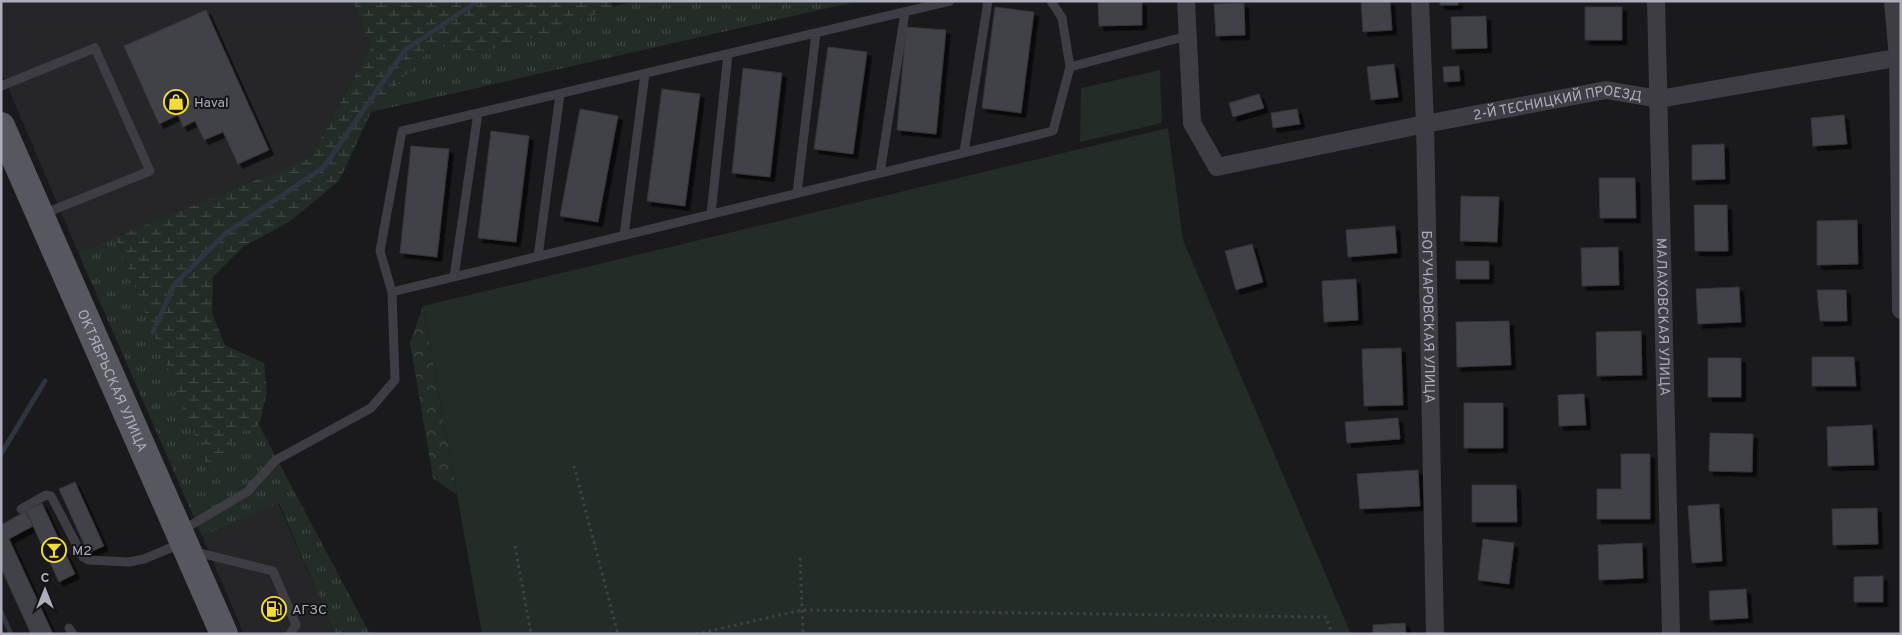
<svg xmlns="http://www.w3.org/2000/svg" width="1902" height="635" viewBox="0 0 1902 635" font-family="Overpass,sans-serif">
<defs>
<pattern id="grass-tufts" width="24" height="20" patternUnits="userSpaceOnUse" patternTransform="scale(1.25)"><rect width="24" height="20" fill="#232c26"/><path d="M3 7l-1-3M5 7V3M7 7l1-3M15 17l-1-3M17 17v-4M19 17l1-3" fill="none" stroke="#404844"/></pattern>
<pattern id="forest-crowns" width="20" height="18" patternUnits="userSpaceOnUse" patternTransform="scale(1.25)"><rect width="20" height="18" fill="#232c26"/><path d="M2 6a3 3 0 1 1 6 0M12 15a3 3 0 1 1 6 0" fill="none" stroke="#404844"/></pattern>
<pattern id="wetland-marsh" width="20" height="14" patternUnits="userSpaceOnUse" patternTransform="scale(1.25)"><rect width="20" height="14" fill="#232c26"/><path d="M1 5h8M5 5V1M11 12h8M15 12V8" fill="none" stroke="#404844"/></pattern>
<filter id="shadow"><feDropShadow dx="4.5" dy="4.5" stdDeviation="0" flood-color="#0009"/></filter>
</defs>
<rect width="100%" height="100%" fill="#1a1a1c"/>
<path fill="#262629" d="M1,1H346L355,6L371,47L310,158L78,252L1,71Z
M278,503L335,634H244L202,536Z"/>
<path fill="url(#grass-tufts)" d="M638,1H859L371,112L433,46L482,52L555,32L614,6Z
M115,237L211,475L236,435L259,425L370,634H335L279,503L202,536L78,252Z"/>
<path fill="url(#forest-crowns)" d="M423,306L457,495L433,478L410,343Z"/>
<path fill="url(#wetland-marsh)" d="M346,1H608L614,6L555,32L482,52L433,46L371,112L339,181L289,222L243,247L213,277L212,313L225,345L264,363L267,393L259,425L236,435L211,476L115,237L310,158L371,47L355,6Z"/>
<path fill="#232c26" d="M1160,70L1162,123L1080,142L1081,88Z
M1168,128L1183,240L1351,634H482L423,306Z"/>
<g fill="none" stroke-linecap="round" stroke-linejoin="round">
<path stroke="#2f3540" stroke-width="5" d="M153,332L174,285L225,234L324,167L405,50L478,1
M1,454L45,381
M1,612L11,634"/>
</g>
<path fill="#414246" stroke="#353438" filter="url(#shadow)" d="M1098,1H1142V25L1099,26Z
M1361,1H1390L1392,30L1363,32Z
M1440,1H1458V5H1440Z
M1244,3L1245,35L1216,36L1214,4Z
M995,7L1034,12L1021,113L982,108Z
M1585,7H1622V40H1585Z
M206,10L269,150L238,164L223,132L204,140L195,121L183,127L178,115L159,124L124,46Z
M1486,16L1487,48L1452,49L1451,17Z
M906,27L946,30L936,134L897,130Z
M828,47L867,52L853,154L814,149Z
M1394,64L1398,97L1371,100L1367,67Z
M1459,66L1460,81L1444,82L1443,67Z
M743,68L782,73L770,177L732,173Z
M662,89L700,94L685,206L647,201Z
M1259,94L1264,108L1233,117L1229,103Z
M580,109L618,116L598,222L560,216Z
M1297,109L1300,124L1273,128L1271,113Z
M1844,115L1847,144L1813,146L1811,118Z
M491,131L529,136L516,242L478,238Z
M1724,144L1725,179L1692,180V145Z
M411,146L449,149L437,257L400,253Z
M1599,178H1635L1636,218H1600Z
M1461,196L1499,197L1497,242L1460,241Z
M1694,205H1727L1728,251H1695Z
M1857,220L1858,264L1817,265V221Z
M1395,226L1397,253L1348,257L1346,230Z
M1252,244L1263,282L1236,290L1225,251Z
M1618,247L1619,285L1582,286L1581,248Z
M1456,261H1489V279H1456Z
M1356,279L1358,320L1324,322L1322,281Z
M1739,287L1741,322L1698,324L1696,289Z
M1817,290H1846L1847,321H1820Z
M1509,321L1511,365L1457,367L1456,322Z
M1641,331L1642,375L1597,376L1596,332Z
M1401,348L1403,405L1364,406L1362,349Z
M1812,357H1854L1856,386H1812Z
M1708,358H1741V397H1708Z
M1584,394L1586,425L1559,426L1558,395Z
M1464,403H1503V448H1464Z
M1398,418L1400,439L1347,443L1345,422Z
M1872,425L1874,465L1828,466L1827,427Z
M1710,433L1753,434L1752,472L1709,471Z
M1621,454H1650V519H1597V489H1621Z
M1418,470L1420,506L1360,509L1357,474Z
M75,482L104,546L88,553L59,489Z
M1472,485H1516L1517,522H1472Z
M42,503L75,574L59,582L26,511Z
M1719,504L1722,561L1692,563L1688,506Z
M1877,508L1878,544L1833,545L1832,509Z
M26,511L33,526L9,539L53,634H31L1,568V525Z
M1483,539L1514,543L1509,584L1478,580Z
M1642,543L1643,578L1599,580L1598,545Z
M1883,576V602H1854V577Z
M1746,589L1748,618L1710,620L1709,591Z
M1405,623L1406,634H1373V625Z"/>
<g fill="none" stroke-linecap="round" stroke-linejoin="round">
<path stroke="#414148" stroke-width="3" stroke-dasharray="2.5 4" stroke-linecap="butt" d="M574,466L618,634
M515,546L531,634
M800,558L803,634
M696,634L802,610L1326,617L1332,634"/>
<path stroke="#3d3d43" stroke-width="9" d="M1051,1L1062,18L1070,67
M1,86L95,48L150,171L43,214
M964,152L988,1
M880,173L905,12
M797,193L816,33
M711,214L728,54
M624,235L645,74
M538,256L560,94
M454,277L478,113
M392,292L1053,131L1070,67L1187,36
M21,509L46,495L51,496L83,557L88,560L129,562L144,559L180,544
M181,531L247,492L276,460L371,408L395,380L392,292L380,251L402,131L950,1
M192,551L273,571L296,625L290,634
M69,628L73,634"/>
<g stroke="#3d3d43" stroke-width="18">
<path id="s1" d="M1186,1L1192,123L1217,167L1425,124L1606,90L1659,99L1901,57"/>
<path id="s2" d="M1420,1L1425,124L1435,634"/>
<path id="s3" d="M1656,1L1671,634"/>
<path d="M1893,1L1898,58L1901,310"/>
</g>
<path stroke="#575760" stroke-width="28" id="s4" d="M1,126L224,634"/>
</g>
<defs>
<symbol id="shop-ring" viewBox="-11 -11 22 22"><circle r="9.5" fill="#151517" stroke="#f3db3a" stroke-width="1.5"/><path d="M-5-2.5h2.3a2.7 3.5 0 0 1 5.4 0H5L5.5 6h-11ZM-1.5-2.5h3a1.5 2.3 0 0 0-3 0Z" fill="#f3db3a"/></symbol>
<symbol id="bar-ring" viewBox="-11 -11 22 22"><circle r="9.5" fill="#151517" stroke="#f3db3a" stroke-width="1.5"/><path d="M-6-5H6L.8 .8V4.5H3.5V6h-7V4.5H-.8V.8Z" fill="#f3db3a"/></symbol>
<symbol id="fuel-ring" viewBox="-11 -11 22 22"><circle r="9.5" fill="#151517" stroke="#f3db3a" stroke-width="1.5"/><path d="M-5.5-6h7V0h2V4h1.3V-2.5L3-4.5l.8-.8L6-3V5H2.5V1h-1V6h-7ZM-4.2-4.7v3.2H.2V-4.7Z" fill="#f3db3a"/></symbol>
</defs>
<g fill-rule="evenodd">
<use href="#shop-ring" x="162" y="88" width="28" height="28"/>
<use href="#bar-ring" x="40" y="536" width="28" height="28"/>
<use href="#fuel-ring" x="260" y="595" width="28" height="28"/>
</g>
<g text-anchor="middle" stroke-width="4" stroke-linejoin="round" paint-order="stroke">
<g font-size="14" fill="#acaebc" stroke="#151517" text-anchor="start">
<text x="194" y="107">Haval</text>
<text x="72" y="555">М2</text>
<text x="292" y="614">АГЗС</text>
</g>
<g font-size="14" fill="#acaebc" stroke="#151517">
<text dy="5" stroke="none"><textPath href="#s1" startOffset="520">2-Й ТЕСНИЦКИЙ ПРОЕЗД</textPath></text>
<text dy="5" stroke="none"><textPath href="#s2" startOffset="316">БОГУЧАРОВСКАЯ УЛИЦА</textPath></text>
<text dy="5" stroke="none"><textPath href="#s3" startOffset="316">МАЛАХОВСКАЯ УЛИЦА</textPath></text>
<text dy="5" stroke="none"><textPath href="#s4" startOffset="278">ОКТЯБРЬСКАЯ УЛИЦА</textPath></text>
</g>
</g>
<rect width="1902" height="635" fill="none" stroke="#acaebc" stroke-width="5"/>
<g transform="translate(45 590)" stroke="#151517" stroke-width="4" paint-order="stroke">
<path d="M0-4L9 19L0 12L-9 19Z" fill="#acaebc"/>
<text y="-8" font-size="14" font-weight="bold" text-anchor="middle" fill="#acaebc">С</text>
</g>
</svg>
